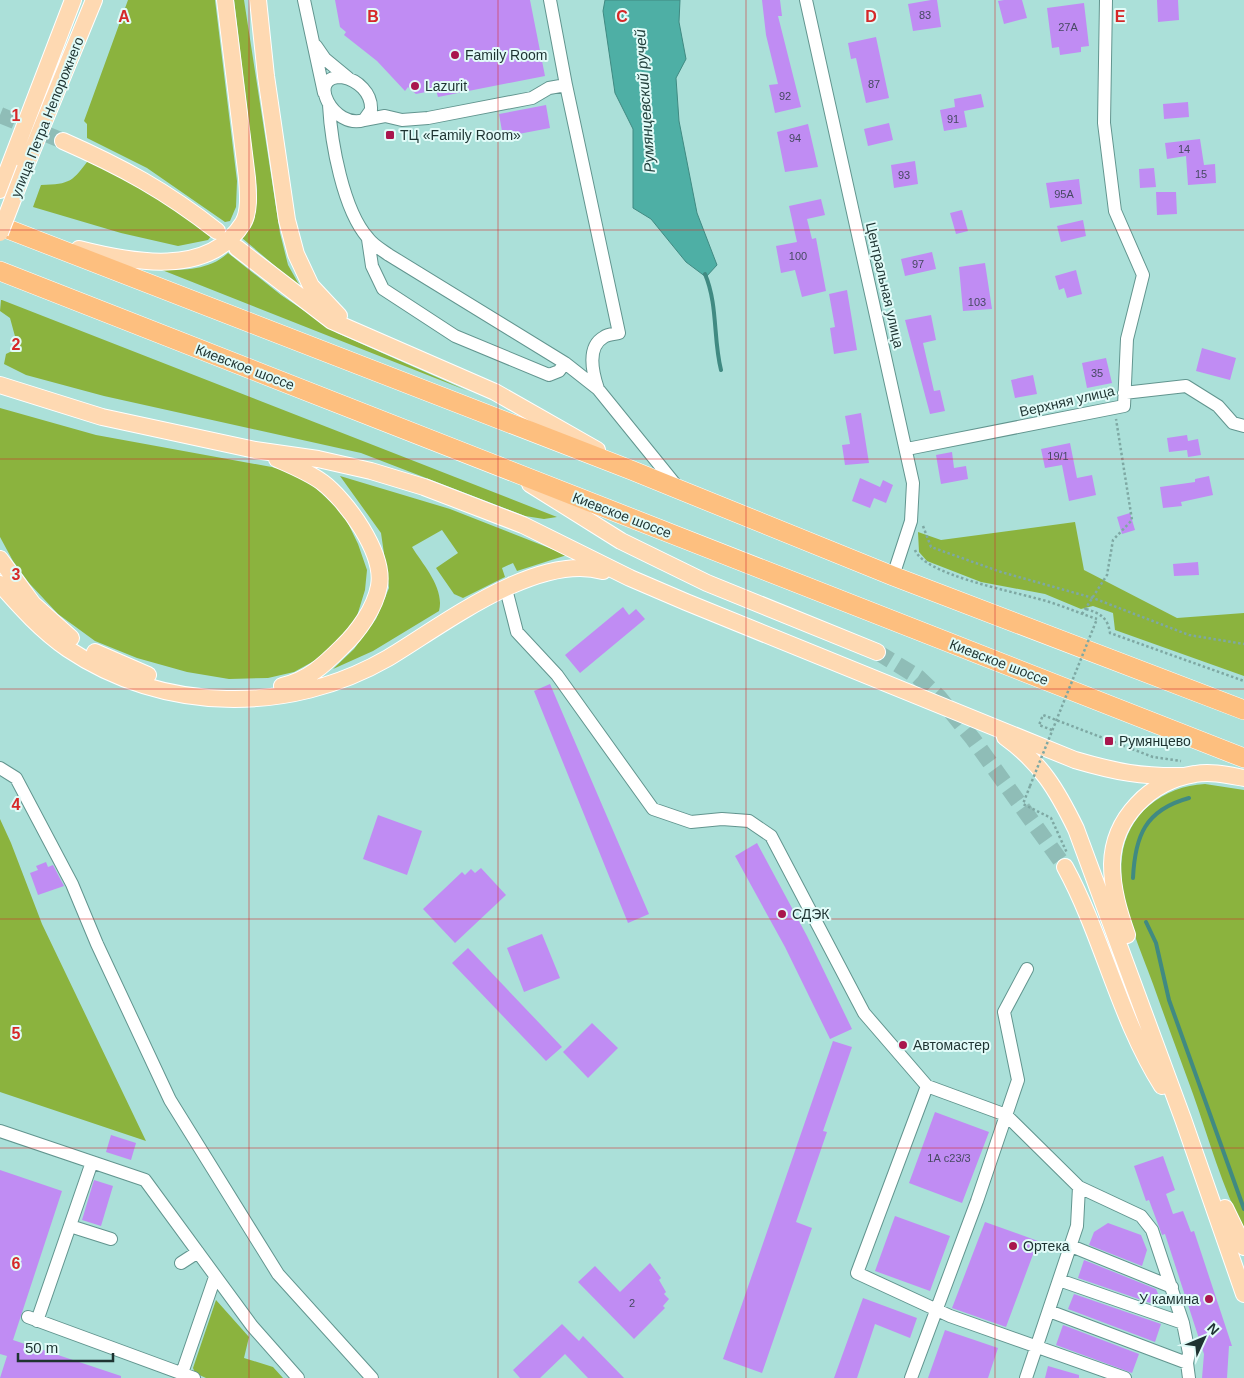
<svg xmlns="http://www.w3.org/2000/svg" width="1244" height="1378" viewBox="0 0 1244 1378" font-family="Arial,sans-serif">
<rect width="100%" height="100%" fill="#abe0d9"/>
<path fill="#8bb33e" d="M128,0H215L237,181L236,207L230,221L225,222L147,168L87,138V124L84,121Z
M234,0H244L280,233L288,265L301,288L242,238L251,224L257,191Z
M90,158L134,181L212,235L208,240L178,246L121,233L33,207L41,185C71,184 72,182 90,158Z
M228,253L281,295L337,333L468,391L162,270C185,270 210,270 228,253Z
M1,300H2L557,517L544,519L525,516L361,453L104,396L26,375L4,364L6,354L14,350L16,340L10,318L0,311Z
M0,408L96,435L288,470L312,484L344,515L358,544L367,570L365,590L357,616L338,642L325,655L294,672L268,678L229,679L187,672L137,658L95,641L58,614L29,583L13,561L0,537Z
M340,476L450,509L567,555L517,571L513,563L502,568L505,577L463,598L454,594L436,568L458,553L442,530L412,547C423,565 445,588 439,611L373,651L333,669L354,649L376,619L389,588L381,533Z
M1075,522L1084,570L1177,618L1244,613V676L1115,630L1113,613L1093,606L1081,609L1045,594L981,582L927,561L919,552L918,532L941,540Z
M1205,784L1244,790V1229C1222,1187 1209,1139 1193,1094C1180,1058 1166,1021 1153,984C1139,945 1117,900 1122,857C1127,814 1163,786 1205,784Z
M0,819L11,843L42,924L146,1141L0,1092Z
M216,1300L249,1337L244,1358L273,1367L283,1378H206L195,1373L193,1368Z"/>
<path fill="#4eafa5" stroke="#408a82" d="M605,0H680L679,22L686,59L676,78L679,121L697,213L717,265L706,277L686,262L651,219L633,208V129L615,93L603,11Z"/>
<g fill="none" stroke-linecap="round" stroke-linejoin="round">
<path stroke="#408a82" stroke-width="4" d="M705,274C718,305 713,338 721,370
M1133,878C1135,836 1145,810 1189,798
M1146,922L1156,943L1169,1000L1244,1209"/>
</g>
<path fill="#c08cf3" d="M335,0H530L545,76L438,97L436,90L416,94L408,87L405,91L377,61L344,35L346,32L340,27Z
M762,0H780L782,16H778L801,107L775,113L769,85L778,84L766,35Z
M931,0H937L941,27L913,31L908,4Z
M1004,0H1022L1027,18L1004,24L998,1Z
M1157,0H1178L1179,20L1158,22Z
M1084,3L1089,46L1081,47V52L1060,55L1059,47L1052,48L1047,8Z
M876,37L889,98L866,103L856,58L851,59L848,43Z
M981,94L984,107L964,111L967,127L944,131L940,110L955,107L954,99Z
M1188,102L1189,117L1164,119L1163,104Z
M546,105L550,128L503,137L499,114Z
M889,123L893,140L868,146L864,129Z
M808,124L818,167L785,172L777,132Z
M1200,139L1204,165L1215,164L1216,183L1188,185L1186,156L1167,159L1165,143Z
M915,161L918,184L894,188L891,165Z
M1154,168L1156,187L1140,188L1139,169Z
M1079,179L1082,204L1050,208L1046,183Z
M1156,192H1176L1177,214L1157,215Z
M821,199L825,215L807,219L812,239L816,238L826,291L802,297L795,270L781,273L776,246L797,242L789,206Z
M962,210L968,231L956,234L950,213Z
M1083,220L1086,236L1061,242L1057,226Z
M932,252L936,269L905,276L901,259Z
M985,263L992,309L963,311L959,267Z
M1076,270L1082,294L1067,298L1064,288L1059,290L1055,276Z
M847,290L857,350L834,354L830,328L835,327L829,294Z
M931,315L936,340L923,343L934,391L940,390L945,411L930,414L905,320Z
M1202,348L1236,358L1230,380L1196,371Z
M1106,358L1112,383L1087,388L1082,363Z
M1033,375L1037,394L1015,398L1011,380Z
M861,413L869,463L845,465L842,445L850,444L845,416Z
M1187,435L1188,441L1198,439L1201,455L1188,457L1187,450L1169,452L1167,438Z
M1070,443L1077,478L1092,475L1096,495L1069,501L1062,465L1045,468L1041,449Z
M952,452L954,468L966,466L968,479L941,484L936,455Z
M1209,476L1213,495L1181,502L1182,506L1163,508L1160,487L1195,482V479Z
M860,478L880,487L883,480L893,485L886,503L874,498L870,508L852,501Z
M1130,513L1135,530L1122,534L1117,517Z
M1198,562L1199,575L1174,576L1173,564Z
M623,607L629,615L636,609L645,619L580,673L565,655Z
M550,684L649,914L628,923L534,691Z
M378,815L422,831L407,875L363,859Z
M757,843L807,936L852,1029L830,1039L785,947L735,856Z
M46,862L48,867L53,865L64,886L38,895L30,873L38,870L36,866Z
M481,868L506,895L455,943L423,909L462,872L465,875L471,869L475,873Z
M542,934L560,978L524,992L507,948Z
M468,948L562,1047L546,1061L452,963Z
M592,1023L618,1048L588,1078L563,1052Z
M833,1041L852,1047L823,1131L827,1132L796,1222L812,1228L762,1373L723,1359Z
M935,1112L989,1132L962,1203L909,1183Z
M111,1135L136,1143L131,1160L106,1152Z
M1163,1156L1175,1190L1166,1194L1173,1214L1183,1211L1191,1232L1194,1231L1232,1346H1229L1227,1378H1202L1204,1354L1165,1234L1162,1235L1149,1200L1146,1201L1134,1166Z
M0,1170L62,1191L13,1340L121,1376V1378H0L7,1356L0,1354Z
M94,1180L113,1186L101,1226L82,1220Z
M895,1216L950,1236L930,1291L875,1271Z
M985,1222L1038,1241L1006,1327L952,1308Z
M1108,1223L1141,1235L1147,1250L1142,1266L1089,1245L1094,1232Z
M1084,1260L1156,1289L1159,1296L1156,1305L1078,1278Z
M650,1263L661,1278L659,1280L666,1292L664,1294L669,1299L663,1306L665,1308L634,1339L578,1282L595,1266L620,1292Z
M1074,1294L1161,1324L1155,1342L1068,1309Z
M863,1298L917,1318L910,1338L875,1324L857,1378H834Z
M562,1324L579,1341L583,1336L624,1378H588L565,1354L540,1378H520L513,1370Z
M1063,1325L1139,1354L1132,1373L1056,1345Z
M945,1330L998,1348L988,1378H928Z
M1048,1366L1079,1375V1378H1045Z"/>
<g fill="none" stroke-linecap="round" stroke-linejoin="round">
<path stroke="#8fbdb7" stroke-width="16" stroke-dasharray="16 8" stroke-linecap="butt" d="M0,115L63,141
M877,652L918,677L939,697L973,739L1065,867"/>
<defs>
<path id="minor" d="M304,0L324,93
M806,0L913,483L911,521L893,576
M316,46L325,59L348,78
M342,77C358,80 372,93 371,110L364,120C334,130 305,76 342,77Z
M566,85L619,333C615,334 608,334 604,337C586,347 593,374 598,389
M329,105C331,142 343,210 368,238C373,245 382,250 389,255L565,363L598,389L679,489
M364,120L385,116L402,120L428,118L532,98L549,88L566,85L550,0
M368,239L372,266L383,289L455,336L549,375L559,371L565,363
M1124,393L1186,386L1218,406L1233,423L1244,426
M907,449L1124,406L1127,339L1143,275L1115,211L1104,123L1106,0
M506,589L517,632L557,675L653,809L691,822L722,819L749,821L771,836L864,1013L927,1086L857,1273L950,1316L1125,1378
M0,768L16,778L72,884L97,944L170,1100L278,1274L372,1378
M927,1086L1006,1115L1079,1187L1141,1216L1152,1230L1183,1323L1189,1353L1187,1363L1189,1378
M0,1131L145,1180L252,1326L298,1378
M70,1226L111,1239
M1071,1246L1172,1287
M181,1263L198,1252
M1059,1280L1183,1323
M1049,1311L1187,1363
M28,1317L194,1378
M37,1321L92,1162
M182,1373L215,1277
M911,1378L977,1201L1018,1080L1004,1012L1027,969
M1026,1378L1077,1226L1079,1187"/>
<path id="major" d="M258,0L266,76L287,220L296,254L311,286L339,316
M63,141C122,167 166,191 217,231
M25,168L94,0
M0,190L73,0
M237,248L332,321L495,392L597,450
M79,249C130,262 209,278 243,223C250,211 248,192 247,178L225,0
M0,385L102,417L255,450L318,459L371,471L424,487L523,525L630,578L686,602L1075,760C1116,772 1142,777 1185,776
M277,459C293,466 308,472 322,482C346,500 385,553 379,586C375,608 358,632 342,647C324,665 308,680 282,686
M530,484L621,541L707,583L877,652
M0,559L33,604L71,638
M0,584C21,608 42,631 68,649C163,713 289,715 388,658C443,625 537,552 603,571
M95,652L148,675
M1005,737C1041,763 1057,790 1076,829L1183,1119L1244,1294
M1065,867C1103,937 1119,1018 1162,1086
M1127,935C1119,912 1112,889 1112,864C1113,818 1150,781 1195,774C1211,771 1228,775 1244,778
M1225,1208L1244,1247"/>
<path id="highway" d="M0,226L631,470L893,576L1244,710
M0,271L1244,758"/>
</defs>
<use href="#minor" stroke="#62958f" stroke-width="14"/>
<use href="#major" stroke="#fff" stroke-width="18"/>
<use href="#highway" stroke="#fff" stroke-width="20"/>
<path stroke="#7ea8a3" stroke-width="2.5" stroke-dasharray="2.5 2.5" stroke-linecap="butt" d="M923,526L931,547L1001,572L1093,598L1189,635L1244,644
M915,550C924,574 1010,591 1035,598C1056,603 1076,612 1097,619
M1086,609C1100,613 1108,618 1110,633L1244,681
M1082,614L1107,575L1113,540L1132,520L1116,419
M1052,730L1039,725L1043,715L1153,757L1181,761
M1030,786L1023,804L1051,818L1067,853"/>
<use href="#minor" stroke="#fff" stroke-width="12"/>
<use href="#major" stroke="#fed9b2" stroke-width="16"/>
<use href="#highway" stroke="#fdbf7f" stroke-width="19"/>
<defs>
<path id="major-bridge" d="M0,233L25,168"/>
</defs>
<use href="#major-bridge" stroke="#fff" stroke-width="18" stroke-linecap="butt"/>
<path stroke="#7ea8a3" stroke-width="2.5" stroke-dasharray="2.5 2.5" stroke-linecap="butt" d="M1030,786L1097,619"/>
<use href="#major-bridge" stroke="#fed9b2" stroke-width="16"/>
</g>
<path fill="none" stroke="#d62828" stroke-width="1" stroke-opacity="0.55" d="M249,0V1378M498,0V1378M746,0V1378M995,0V1378M0,230H1244M0,459H1244M0,689H1244M0,919H1244M0,1148H1244"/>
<g fill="#a9164d" stroke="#e1fbf8" stroke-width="2">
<circle cx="455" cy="55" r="5"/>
<circle cx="415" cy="86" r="5"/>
<rect x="385" y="130" width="10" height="10" rx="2.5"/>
<rect x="1104" y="736" width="10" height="10" rx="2.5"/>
<circle cx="782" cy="914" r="5"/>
<circle cx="903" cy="1045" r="5"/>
<circle cx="1013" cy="1246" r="5"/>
<circle cx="1209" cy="1299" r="5"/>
</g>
<g text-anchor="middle" stroke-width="4" stroke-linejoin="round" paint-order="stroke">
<g font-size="11" fill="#464962">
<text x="925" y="19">83</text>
<text x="1068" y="31">27А</text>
<text x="874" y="88">87</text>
<text x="785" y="100">92</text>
<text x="953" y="123">91</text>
<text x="795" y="142">94</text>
<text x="1184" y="153">14</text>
<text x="1201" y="178">15</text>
<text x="904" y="179">93</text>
<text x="1064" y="198">95А</text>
<text x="798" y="260">100</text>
<text x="918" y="268">97</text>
<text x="977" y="306">103</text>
<text x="1097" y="377">35</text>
<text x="1058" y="460">19/1</text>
<text x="949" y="1162">1А с23/3</text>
<text x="632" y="1307">2</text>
</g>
<g font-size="14" fill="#1e3331" stroke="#e1fbf8" text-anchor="start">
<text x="465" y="60">Family Room</text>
<text x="425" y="91">Lazurit</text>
<text x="400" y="140">ТЦ «Family Room»</text>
<text x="1119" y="746">Румянцево</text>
<text x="792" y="919">СДЭК</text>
<text x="913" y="1050">Автомастер</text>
<text x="1023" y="1251">Ортека</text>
<text x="1199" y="1304" text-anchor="end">У камина</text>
</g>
<g font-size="14" fill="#1e3331" stroke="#e1fbf8">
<text transform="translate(47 117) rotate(-68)" y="5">улица Петра Непорожнего</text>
<text transform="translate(885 285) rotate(77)" y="5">Центральная улица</text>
<text transform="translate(245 367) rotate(21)" y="5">Киевское шоссе</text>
<text transform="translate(1067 401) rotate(-13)" y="5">Верхняя улица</text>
<text transform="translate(622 515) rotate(21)" y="5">Киевское шоссе</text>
<text transform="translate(999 662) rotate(21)" y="5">Киевское шоссе</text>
</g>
<g font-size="15" font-style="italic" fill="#23413d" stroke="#e1fbf8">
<text transform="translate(645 101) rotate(-94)" y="5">Румянцевский ручей</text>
</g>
</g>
<g font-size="16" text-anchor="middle" font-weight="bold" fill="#d62828" stroke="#e1fbf8" stroke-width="4" stroke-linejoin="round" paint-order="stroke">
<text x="124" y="22">A</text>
<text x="373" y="22">B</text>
<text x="622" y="22">C</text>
<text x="871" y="22">D</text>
<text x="1120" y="22">E</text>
<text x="16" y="121">1</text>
<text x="16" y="350">2</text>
<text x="16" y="580">3</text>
<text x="16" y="810">4</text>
<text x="16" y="1039">5</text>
<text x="16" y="1269">6</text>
</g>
<g transform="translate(1204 1338) rotate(46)" stroke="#e1fbf8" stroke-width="4" paint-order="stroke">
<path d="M0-4L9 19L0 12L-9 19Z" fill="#1e3331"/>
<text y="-8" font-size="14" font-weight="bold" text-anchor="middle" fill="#1e3331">N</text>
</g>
<path d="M18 1353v8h95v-8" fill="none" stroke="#1e3331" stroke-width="2.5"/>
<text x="25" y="1353" font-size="15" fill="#1e3331" stroke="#e1fbf8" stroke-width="4" paint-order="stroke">50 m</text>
</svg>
